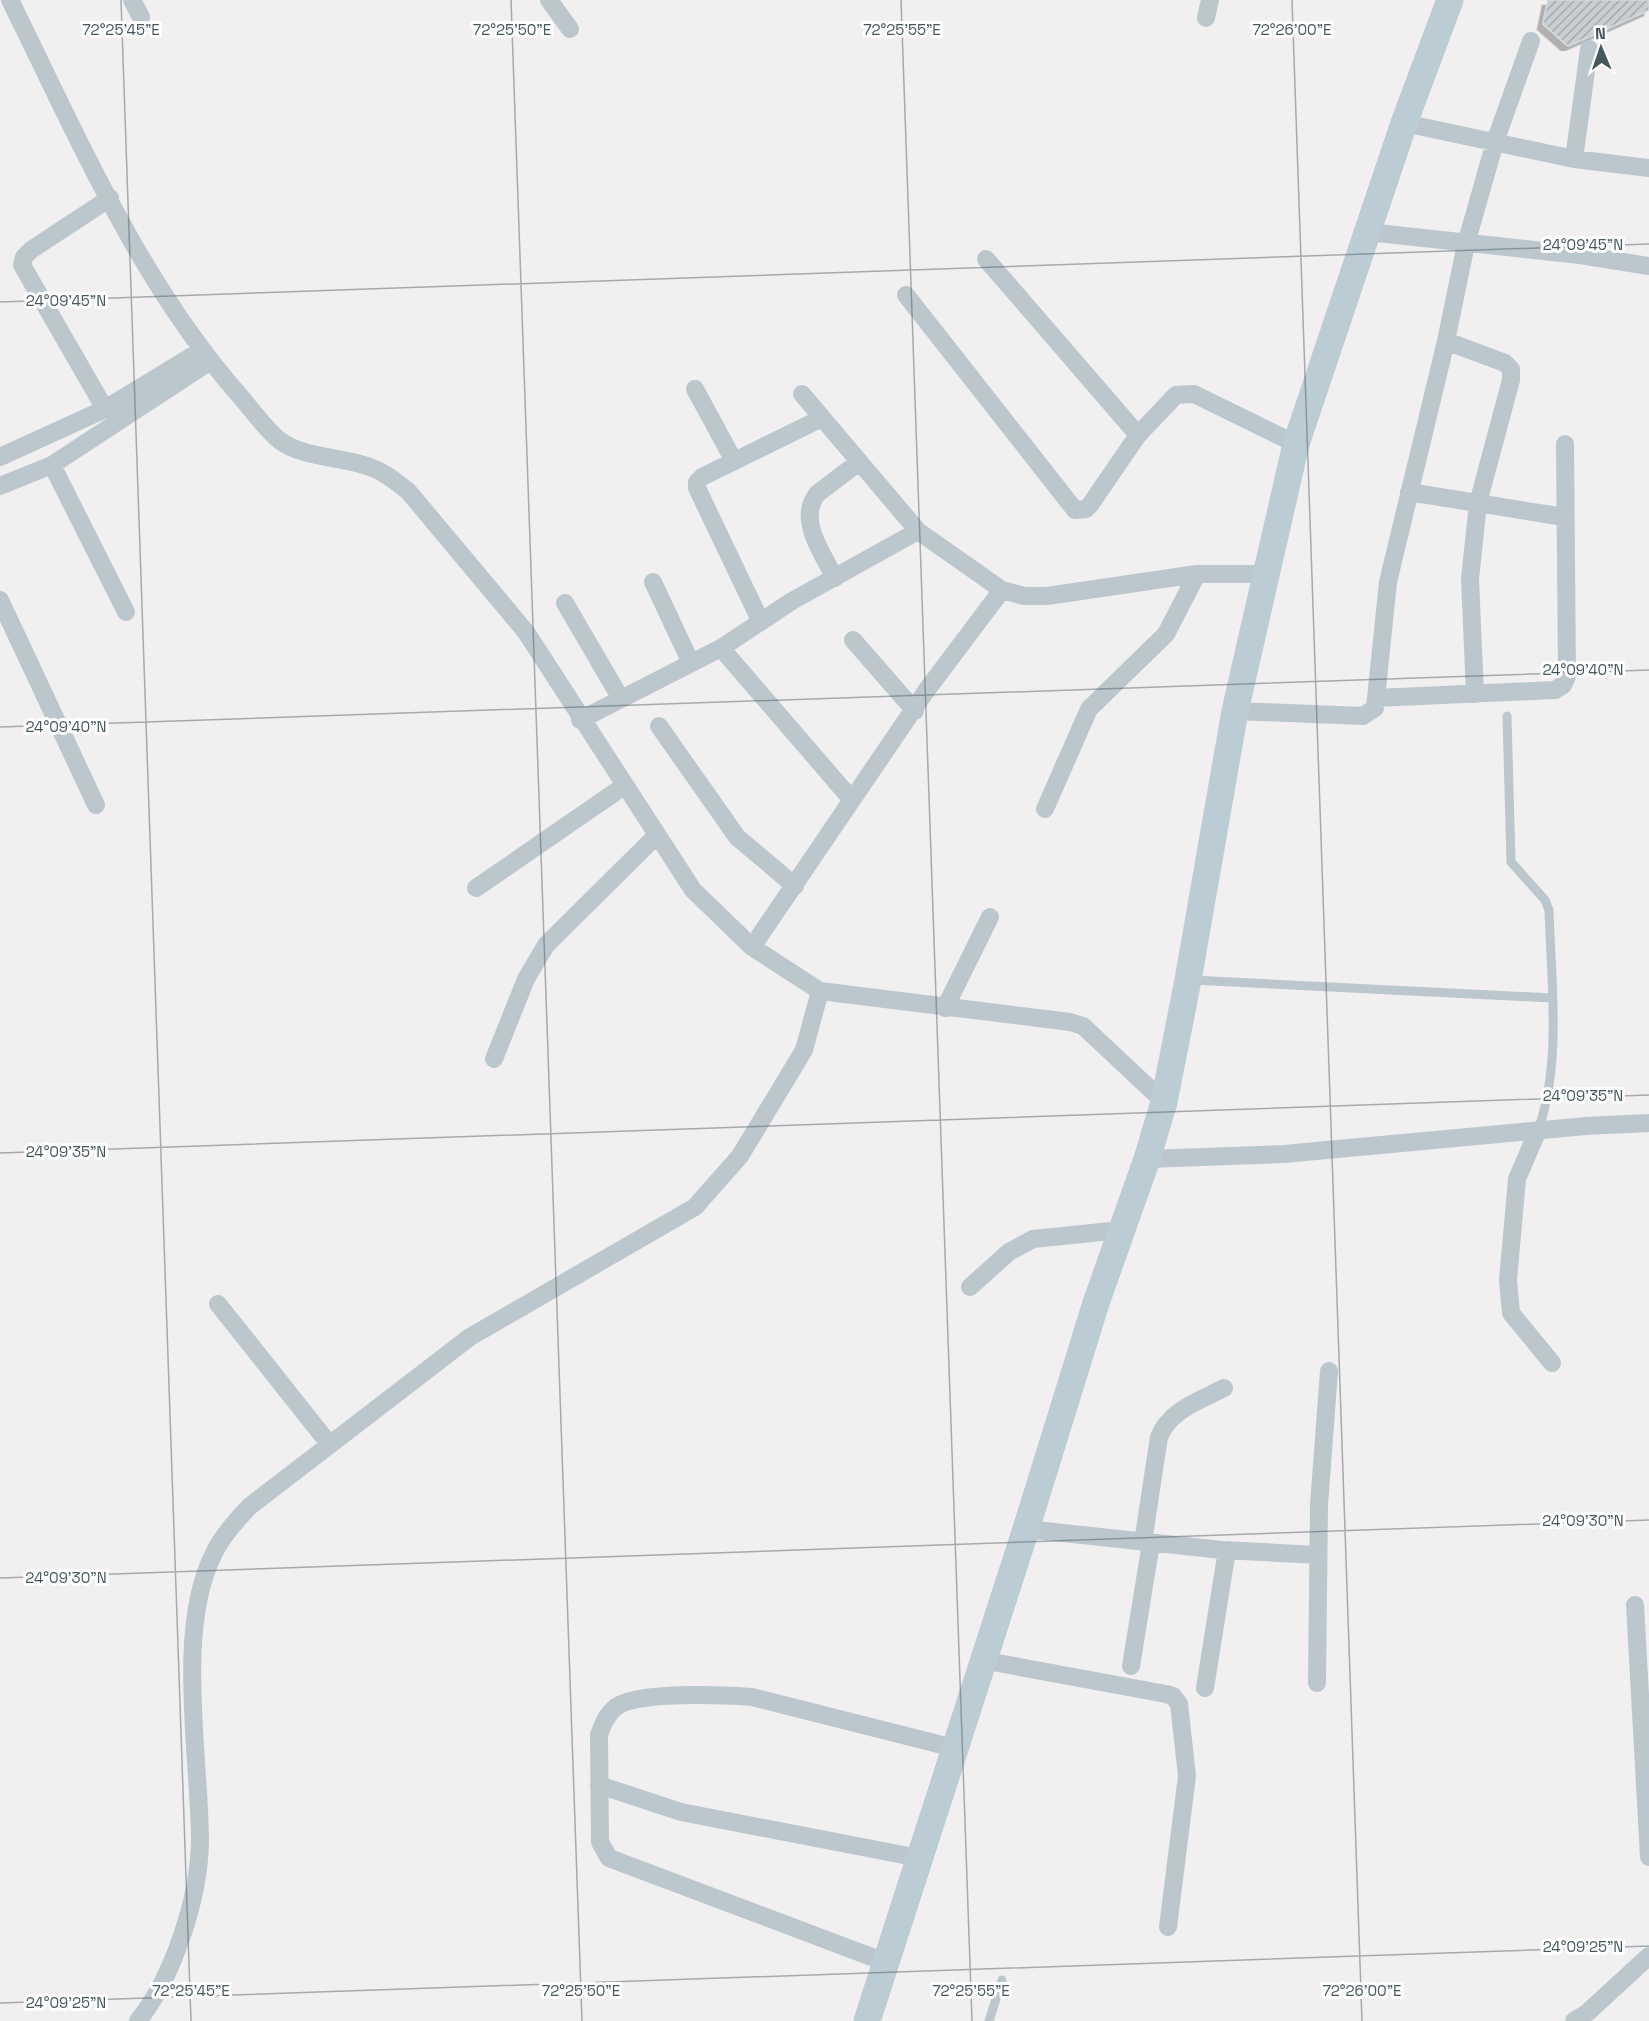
<svg xmlns="http://www.w3.org/2000/svg" width="1649" height="2021" viewBox="0 0 1649 2021" font-family="'Space Grotesk',sans-serif">
<defs>
<pattern id="building-hatch" width="6" height="6" patternUnits="userSpaceOnUse" patternTransform="scale(1.5)"><rect width="6" height="6" fill="#c9ced2"/><path d="M-1 1l2-2M0 6l6-6M5 7l2-2" fill="none" stroke="#a5aaae"/></pattern>
<filter id="shadow"><feDropShadow dx="-5.5" dy="5.5" stdDeviation="0" flood-color="#0004"/></filter>
</defs>
<rect width="100%" height="100%" fill="#f2eff0"/>
<path fill="url(#building-hatch)" stroke="#d3d7db" stroke-width="1.5" filter="url(#shadow)" d="M1548,0H1649V10L1568,46L1543,24Z"/>
<g fill="none" stroke-linecap="round" stroke-linejoin="round">
<path stroke="#bbc7cd" stroke-width="9" d="M1507,716L1511,862L1545,900L1549,910C1551,979 1562,1064 1538,1130
M1192,980L1552,998
M989,2021L1002,1980"/>
<path stroke="#bbc7cd" stroke-width="18" d="M10,0C77,135 139,282 240,396C252,410 265,428 279,440C304,459 342,456 370,467C385,472 396,482 408,491L526,632L693,890L752,947L820,991L1070,1022L1083,1026L1164,1102
M132,0L141,17
M549,0L570,29
M1206,18L1210,0
M1404,123L1574,159L1649,168
M1574,159L1589,49
M1368,232L1580,255L1649,266
M986,259L1138,435
M906,295L1075,510L1086,509L1090,505L1138,435L1176,395L1194,394L1296,444
M1446,341L1505,363L1511,369V380L1478,503L1470,579L1475,694
M695,389L734,461
M802,394L918,531L1002,590
M105,409L22,265L24,257L31,250L110,198
M0,457L105,409L202,350
M52,465L126,612
M0,486L52,465L209,362
M1409,492L1564,517
M835,578C823,554 797,520 817,494L859,462
M653,582L691,663
M0,600L96,805
M565,603L621,699
M761,622L697,488V482L702,477L822,418
M853,640L915,711
M721,648L852,800
M1376,698L1555,690L1563,685L1567,676L1565,444
M1235,711L1363,716L1375,708L1388,582L1446,341L1466,244L1495,142L1531,41
M580,720L721,648L792,601L918,531
M659,726L737,837L795,886
M1045,809L1089,709L1166,634L1197,574
M476,888L624,786
M752,947L926,691L1002,590L1024,596H1047L1197,574H1267
M945,1008L990,917
M494,1059L526,979L546,945L657,835
M1538,1130L1517,1179L1508,1280L1511,1313L1552,1363
M1147,1159L1284,1154L1586,1126L1649,1123
M970,1287L1009,1252L1033,1239L1121,1230
M218,1304L330,1445
M1026,1529L1222,1550L1318,1555
M1143,1542L1159,1437C1170,1410 1199,1401 1224,1388
M1635,1605L1649,1857
M982,1660L1166,1694L1173,1696L1179,1704L1187,1776L1168,1927
M1131,1666L1151,1543
M1317,1683L1319,1505L1329,1371
M1205,1688L1227,1550
M599,1785L681,1812L919,1858
M885,1962L609,1858L600,1842L599,1735C603,1724 606,1715 616,1707C637,1691 723,1695 752,1697L954,1748
M138,2021C173,1977 199,1899 200,1842C200,1758 175,1629 214,1553C223,1535 236,1521 250,1506L470,1337L695,1207L740,1156L804,1050L820,991
M1574,2021L1587,2013L1649,1956"/>
<path stroke="#bcccd4" stroke-width="27" d="M867,2021L1026,1529L1096,1303L1147,1159L1164,1102L1188,980L1235,711L1296,444L1404,123L1450,0"/>
</g>
<path fill="none" stroke="#47575e" stroke-width="1.5" stroke-opacity="0.45" d="M121,0L191,2021M511,0L582,2021M901,0L972,2021M1292,0L1362,2021M0,302L1649,244M0,727L1649,670M0,1153L1649,1095M0,1578L1649,1520M0,2003L1649,1946"/>
<g font-size="15" text-anchor="middle" fill="#47575e" stroke="#fff" stroke-width="6" stroke-linejoin="round" paint-order="stroke">
<text x="121" y="35">72°25'45"E</text>
<text x="512" y="35">72°25'50"E</text>
<text x="902" y="35">72°25'55"E</text>
<text x="1292" y="35">72°26'00"E</text>
<text x="1583" y="250">24°09'45"N</text>
<text x="66" y="306">24°09'45"N</text>
<text x="1583" y="675">24°09'40"N</text>
<text x="66" y="732">24°09'40"N</text>
<text x="1583" y="1101">24°09'35"N</text>
<text x="66" y="1157">24°09'35"N</text>
<text x="1583" y="1526">24°09'30"N</text>
<text x="66" y="1583">24°09'30"N</text>
<text x="1583" y="1952">24°09'25"N</text>
<text x="191" y="1996">72°25'45"E</text>
<text x="581" y="1996">72°25'50"E</text>
<text x="971" y="1996">72°25'55"E</text>
<text x="1362" y="1996">72°26'00"E</text>
<text x="66" y="2008">24°09'25"N</text>
</g>
<g transform="translate(1601 48) rotate(358)" stroke="#ffffff" stroke-width="4.5" paint-order="stroke">
<path d="M0-4.5L10 22L0 15L-10 22Z" fill="#47575e"/>
<text y="-9" font-size="16" font-weight="bold" text-anchor="middle" fill="#47575e">N</text>
</g>
</svg>
